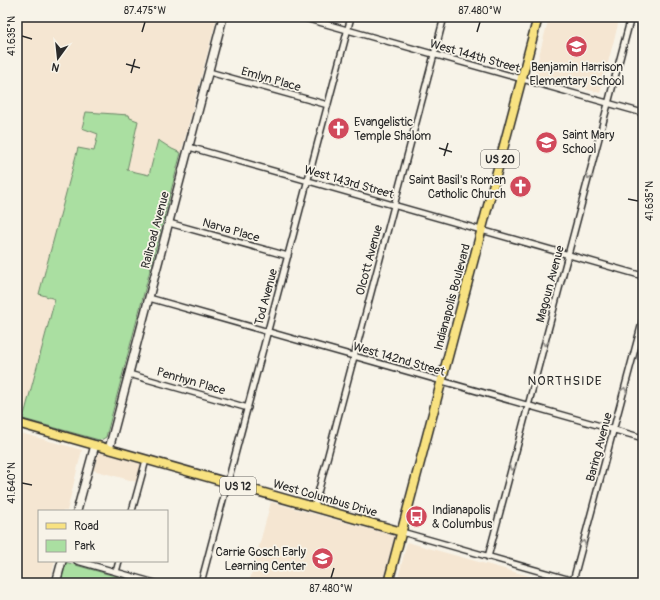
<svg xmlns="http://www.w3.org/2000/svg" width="660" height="600" viewBox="0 0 660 600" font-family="Pangolin,sans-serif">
<rect width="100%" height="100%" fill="#f7f3e8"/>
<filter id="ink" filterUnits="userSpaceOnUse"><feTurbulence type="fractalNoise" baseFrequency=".025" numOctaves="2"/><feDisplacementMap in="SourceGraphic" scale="8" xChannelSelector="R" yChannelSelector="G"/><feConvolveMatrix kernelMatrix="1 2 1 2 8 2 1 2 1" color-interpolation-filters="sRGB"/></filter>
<g filter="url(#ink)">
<path fill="#f5e6d2" d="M17,17H217L181,153L172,149L159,141L149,175L126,170L99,134L94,151L78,148L40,294L56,298L23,419L17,417Z
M549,17H620L600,93L534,75Z
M17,432L82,450L67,511H39V561H55L50,583H17Z
M99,452L142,464L137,482L93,470Z
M271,502L395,536L382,583H249Z
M407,542L486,564L554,583H397Z"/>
<path fill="#aadfa1" stroke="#6a8566" d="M86,112L129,115L130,118L138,121L127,170L149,175L158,140L172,149L181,153L106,437L103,439L99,440L23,419L55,299L39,294L78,148L94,151L98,134L82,128Z
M65,562L140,583H59Z"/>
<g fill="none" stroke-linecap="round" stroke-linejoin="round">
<defs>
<path id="street" d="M301,17L643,113
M209,72L328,105
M189,147L643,276
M169,223L288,256
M149,298L643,438
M129,374L248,408
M314,508L444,17
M132,511L146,460
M402,532L581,583
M488,557L631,17
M77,561L155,583
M116,572L119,561
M573,581L643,319
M201,583L351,17"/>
<path id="secondary" d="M109,449L223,17
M77,511L95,445
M56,583L62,561"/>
<path id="primary" d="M17,423L402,532
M388,583L538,17"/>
</defs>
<use href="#street" stroke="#2b2b2b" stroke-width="8"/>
<use href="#secondary" stroke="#2b2b2b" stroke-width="10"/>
<use href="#primary" stroke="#2b2b2b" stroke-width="11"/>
<use href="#street" stroke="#f7f3e8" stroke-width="5"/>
<use href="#secondary" stroke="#f7f3e8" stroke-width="7"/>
<use href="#primary" stroke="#f8e281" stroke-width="8"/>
</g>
<defs><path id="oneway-chevron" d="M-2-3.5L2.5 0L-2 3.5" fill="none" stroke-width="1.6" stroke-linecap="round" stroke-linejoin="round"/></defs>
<g stroke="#918f8a">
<use href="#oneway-chevron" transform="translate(589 177) rotate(105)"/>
<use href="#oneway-chevron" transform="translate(545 343) rotate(105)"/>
<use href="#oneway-chevron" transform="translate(624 390) rotate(-75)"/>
<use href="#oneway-chevron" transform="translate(512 468) rotate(105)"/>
<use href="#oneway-chevron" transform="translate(583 543) rotate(-75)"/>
</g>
</g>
<path fill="none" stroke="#2b2b2b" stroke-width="1.5" d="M142,32L145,22M477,32L480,22M22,36L32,39M126,64L140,68M131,73L135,59M439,148L452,152M444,156L448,143M628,199L638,201M22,483L32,485M331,578L334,568"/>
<defs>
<symbol id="school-disc" viewBox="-11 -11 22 22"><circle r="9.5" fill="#d1495b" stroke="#f7f3e8"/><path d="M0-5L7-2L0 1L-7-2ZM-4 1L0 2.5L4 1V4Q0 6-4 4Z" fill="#fff"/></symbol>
<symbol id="church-disc" viewBox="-11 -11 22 22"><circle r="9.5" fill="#d1495b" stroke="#f7f3e8"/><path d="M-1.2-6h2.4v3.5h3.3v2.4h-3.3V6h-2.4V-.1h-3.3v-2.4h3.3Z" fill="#fff"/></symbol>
<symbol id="bus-disc" viewBox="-11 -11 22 22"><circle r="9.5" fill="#d1495b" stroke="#f7f3e8"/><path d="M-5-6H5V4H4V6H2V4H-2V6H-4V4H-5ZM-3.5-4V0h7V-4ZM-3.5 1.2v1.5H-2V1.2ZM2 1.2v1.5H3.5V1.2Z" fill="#fff"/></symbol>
</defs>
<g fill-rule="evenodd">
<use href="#school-disc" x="564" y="34" width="25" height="25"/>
<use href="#church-disc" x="326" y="116" width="25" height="25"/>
<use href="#school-disc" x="534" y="130" width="25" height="25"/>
<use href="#church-disc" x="508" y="174" width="25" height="25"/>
<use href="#bus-disc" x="404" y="504" width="25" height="25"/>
<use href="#school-disc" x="310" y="546" width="25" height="25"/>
</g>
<g text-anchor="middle" stroke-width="3.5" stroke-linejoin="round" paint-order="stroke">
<g fill="#f7f3e8" stroke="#686764" stroke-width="1">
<rect x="481" y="150" width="38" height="18" rx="3"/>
<rect x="220" y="477" width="36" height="18" rx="3"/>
</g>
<g font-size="11" font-weight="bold" fill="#2b2b2b">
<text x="500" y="163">US 20</text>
<text x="238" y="490">US 12</text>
</g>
<g font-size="12" fill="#2b2b2b" stroke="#f7f3e8">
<text transform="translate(475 56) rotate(16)" y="4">West 144th Street</text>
<text transform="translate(271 79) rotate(16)" y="4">Emlyn Place</text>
<text transform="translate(349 182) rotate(16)" y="4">West 143rd Street</text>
<text transform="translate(155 230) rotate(-75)" y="4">Railroad Avenue</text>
<text transform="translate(231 230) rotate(16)" y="4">Narva Place</text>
<text transform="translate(369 260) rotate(-75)" y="4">Olcott Avenue</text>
<text transform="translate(550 284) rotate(-75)" y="4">Magoun Avenue</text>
<text transform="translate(266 297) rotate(-75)" y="4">Tod Avenue</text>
<text transform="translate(452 297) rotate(-75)" y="4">Indianapolis Boulevard</text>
<text transform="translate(399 359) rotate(16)" y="4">West 142nd Street</text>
<text transform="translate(191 381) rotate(16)" y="4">Penrhyn Place</text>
<text transform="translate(599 447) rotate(-75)" y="4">Baring Avenue</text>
<text transform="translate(325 498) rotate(16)" y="4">West Columbus Drive</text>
</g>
<g font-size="12" fill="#2b2b2b" stroke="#f7f3e8" text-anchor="start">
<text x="577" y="71" text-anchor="middle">Benjamin Harrison<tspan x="577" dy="14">Elementary School</tspan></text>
<text x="354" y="126">Evangelistic<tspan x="354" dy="14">Temple Shalom</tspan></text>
<text x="562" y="139">Saint Mary<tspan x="562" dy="14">School</tspan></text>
<text x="506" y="184" text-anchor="end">Saint Basil's Roman<tspan x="506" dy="14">Catholic Church</tspan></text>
<text x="432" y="514">Indianapolis<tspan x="432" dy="14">&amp; Columbus</tspan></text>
<text x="306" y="556" text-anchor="end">Carrie Gosch Early<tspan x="306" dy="14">Learning Center</tspan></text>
</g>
<g font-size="13" letter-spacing="1" fill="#2b2b2b" stroke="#f7f3e8">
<text x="565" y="385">NORTHSIDE</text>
</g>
</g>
<rect width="660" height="600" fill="none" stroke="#f7f3e8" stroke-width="44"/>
<rect x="38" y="510" width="130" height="52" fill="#f7f3e8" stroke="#a5a39c"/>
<rect x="46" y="523" width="20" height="6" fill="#f8e281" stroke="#a5a39c"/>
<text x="74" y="530" font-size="12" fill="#2b2b2b">Road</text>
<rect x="46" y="540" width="20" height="12" fill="#aadfa1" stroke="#a5a39c"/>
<text x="74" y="550" font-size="12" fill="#2b2b2b">Park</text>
<g transform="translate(58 58) rotate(195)" stroke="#f7f3e8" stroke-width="3" paint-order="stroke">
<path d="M0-3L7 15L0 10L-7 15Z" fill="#2b2b2b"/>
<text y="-6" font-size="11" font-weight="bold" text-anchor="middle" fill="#2b2b2b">N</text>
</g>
<rect x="22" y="22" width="616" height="556" fill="none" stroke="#2b2b2b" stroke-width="1.5"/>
<g font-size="10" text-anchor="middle" fill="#2b2b2b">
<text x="145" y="14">87.475°W</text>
<text x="480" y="14">87.480°W</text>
<text transform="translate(11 36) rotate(-90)" y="4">41.635°N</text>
<text transform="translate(649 201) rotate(-90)" y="4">41.635°N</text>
<text transform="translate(11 483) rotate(-90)" y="4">41.640°N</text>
<text x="331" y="592">87.480°W</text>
</g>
</svg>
